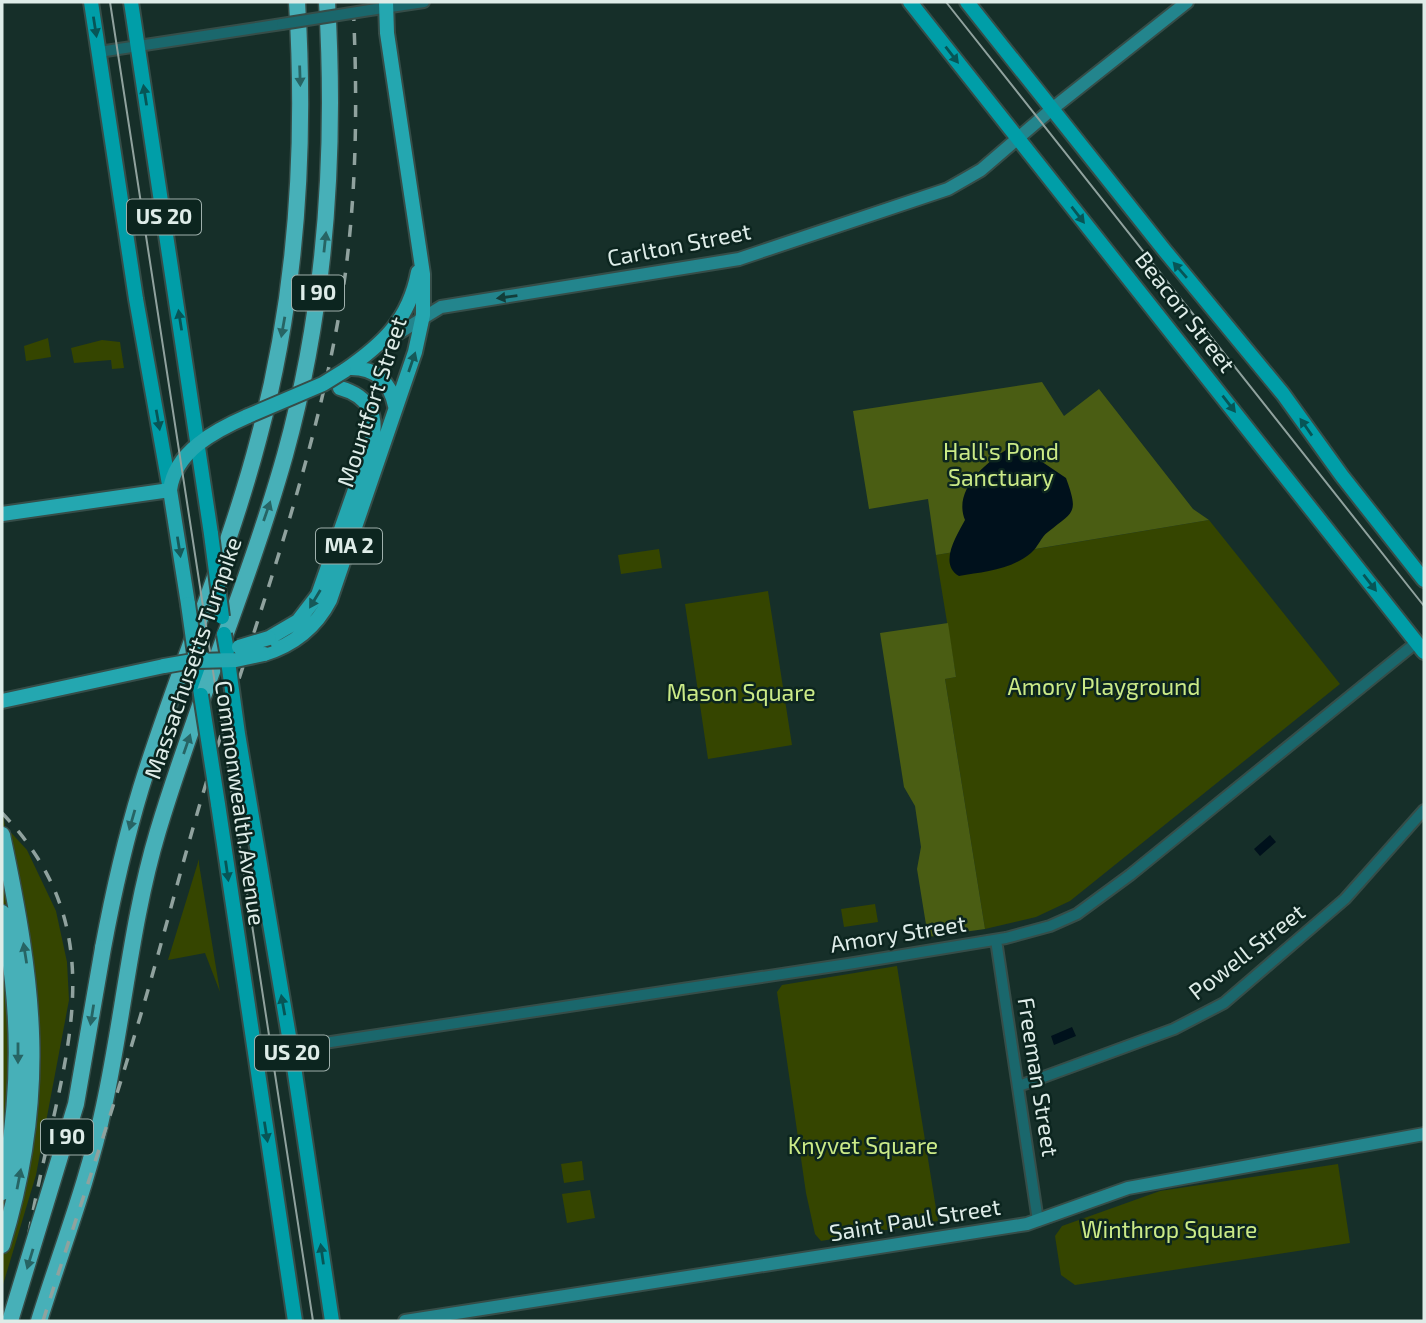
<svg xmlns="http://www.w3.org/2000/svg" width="1426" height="1323" viewBox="0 0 1426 1323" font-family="'Exo 2',sans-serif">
<rect width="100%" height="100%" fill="#162f29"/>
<path fill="#354500" d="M48,338L51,357L26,361L24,346Z
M102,340L120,342L124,368L112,369L111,360L74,363L71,348Z
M1209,520L1340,684L1070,901L1036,917L985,929L945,679L956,677L936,555L1019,541L1024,551Z
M659,549L662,568L621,574L618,555Z
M768,591L792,745L708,759L685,604Z
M2,809L5,826L27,850L56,911L67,962L69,1000L36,1175L2,1288Z
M199,859V864L220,992L205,953L168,960Z
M875,904L878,922L844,927L841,909Z
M897,966L938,1221L821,1241L815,1234L806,1193L777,992L782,985Z
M582,1161L584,1180L564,1183L561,1164Z
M1338,1164L1350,1243L1075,1285L1061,1275L1055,1236L1062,1226L1160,1191Z
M590,1190L595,1218L567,1223L562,1194Z"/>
<path fill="#4a5d13" d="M1042,382L1064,416L1099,389L1193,509L1209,520L1023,551L1019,541L936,555L928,499L869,509L853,411Z
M948,623L956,677L945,679L985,929L928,937L917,869L921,847L915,806L904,787L880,633Z"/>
<path fill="#00111c" d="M1006,450L1026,451L1066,478C1079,514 1074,511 1048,532C1041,537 1038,547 1031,553C1011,570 983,572 959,576C938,564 957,535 965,520C953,491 984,464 1006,450Z
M1270,835L1276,842L1260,856L1254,849Z
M1072,1027L1076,1036L1054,1045L1051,1036Z"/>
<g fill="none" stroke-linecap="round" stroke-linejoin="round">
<defs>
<path id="tertiary" d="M370,10L424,2
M99,52L282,24
M996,940L1038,1221
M291,1048L848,964L1006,938L1050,926L1077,914L1130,875L1417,642
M1019,1086L1174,1029L1224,1003L1345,899L1424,810"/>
<path id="secondary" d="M386,341L441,307L739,259L948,189L981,170L1052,109L1187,2
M405,1321L1027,1224L1128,1188L1424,1134"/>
<path id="primary" d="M91,2L136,299L170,490
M131,2L211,534
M910,2L1424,652
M967,2L1165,251L1283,394L1342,476L1424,580
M196,661L201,695
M238,734L293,1060L332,1321
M218,804L295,1321"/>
<path id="trunk" d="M349,368C375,367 390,381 395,406
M344,371C383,344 409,320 418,272
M2,514L170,490
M188,604L170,490C175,451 216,430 248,416
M269,638L298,621L318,595L371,444C379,416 369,396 340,388
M264,654C293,645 316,627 330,600L415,352L423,315V274L387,33L386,2
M2,701L164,666"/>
<path id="motorway" d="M2,835C34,985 48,1095 2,1245
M2,913C22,1007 22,1097 2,1192
M103,948C113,894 125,841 141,788C177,671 228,557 259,437C297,295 306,149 297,2
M39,1321C61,1250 89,1179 104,1106C124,1014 131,921 158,831C196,704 249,583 285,455C326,307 336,155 327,2"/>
</defs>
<use href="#tertiary" stroke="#364d48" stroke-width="14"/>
<use href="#secondary" stroke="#364d48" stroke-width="16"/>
<use href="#primary" stroke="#364d48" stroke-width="18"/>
<use href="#trunk" stroke="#364d48" stroke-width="18"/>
<use href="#motorway" stroke="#364d48" stroke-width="19"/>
<use href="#tertiary" stroke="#1a676c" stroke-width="10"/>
<use href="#secondary" stroke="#23858d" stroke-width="12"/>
<use href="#primary" stroke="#009ea8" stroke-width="14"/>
<use href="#trunk" stroke="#24a7b0" stroke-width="14"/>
<use href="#motorway" stroke="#47b0b8" stroke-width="16"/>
<path stroke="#90a29e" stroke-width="2" d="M110,2L313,1321
M946,2L1424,606"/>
<path stroke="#90a29e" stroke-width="3.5" stroke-dasharray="12 12" stroke-linecap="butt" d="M2,813C107,922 72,1034 43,1164C31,1216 23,1269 12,1321
M43,1321C73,1226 107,1130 135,1034C161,949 182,862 208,777C255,623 313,469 340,309C357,208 358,104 353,2"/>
<defs>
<path id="tertiary-bridge" d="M282,24L370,10"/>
<path id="primary-bridge" d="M211,534L222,617
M224,634L227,651
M228,661L238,734
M201,695L218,804"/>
<path id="trunk-bridge" d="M248,416L323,384L344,371
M188,604L196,661
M239,647L269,638
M196,661L236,660L264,654
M164,666L204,659"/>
<path id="motorway-bridge" d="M10,1321L76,1104L103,948"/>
</defs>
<use href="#tertiary-bridge" stroke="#364d48" stroke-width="14" stroke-linecap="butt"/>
<use href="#primary-bridge" stroke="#364d48" stroke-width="18" stroke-linecap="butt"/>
<use href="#trunk-bridge" stroke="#364d48" stroke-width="18" stroke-linecap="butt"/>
<use href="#motorway-bridge" stroke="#364d48" stroke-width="19" stroke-linecap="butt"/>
<use href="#tertiary-bridge" stroke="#1a676c" stroke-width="10"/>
<use href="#primary-bridge" stroke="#009ea8" stroke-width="14"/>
<use href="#trunk-bridge" stroke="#24a7b0" stroke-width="14"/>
<use href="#motorway-bridge" stroke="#47b0b8" stroke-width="16"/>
</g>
<defs><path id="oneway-solid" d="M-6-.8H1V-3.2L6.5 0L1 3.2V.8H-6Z" transform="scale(1.75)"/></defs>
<g fill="#075556">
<use href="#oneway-solid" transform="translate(95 27) rotate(81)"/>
<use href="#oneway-solid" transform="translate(952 55) rotate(52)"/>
<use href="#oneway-solid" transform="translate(145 95) rotate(-99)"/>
<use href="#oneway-solid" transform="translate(1078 215) rotate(52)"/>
<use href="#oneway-solid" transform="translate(1180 270) rotate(-131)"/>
<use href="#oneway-solid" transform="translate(180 320) rotate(-99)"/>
<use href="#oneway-solid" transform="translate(1229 404) rotate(52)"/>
<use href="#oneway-solid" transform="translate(158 420) rotate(80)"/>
<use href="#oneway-solid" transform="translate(1306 427) rotate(-125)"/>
<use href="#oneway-solid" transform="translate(1370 583) rotate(52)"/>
<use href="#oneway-solid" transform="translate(227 871) rotate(82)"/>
<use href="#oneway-solid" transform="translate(283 1005) rotate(-100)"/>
<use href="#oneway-solid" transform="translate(266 1132) rotate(81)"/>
<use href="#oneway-solid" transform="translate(322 1254) rotate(-98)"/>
</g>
<g fill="#276464">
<use href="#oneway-solid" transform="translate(300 76) rotate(88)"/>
<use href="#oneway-solid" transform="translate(325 242) rotate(-84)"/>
<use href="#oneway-solid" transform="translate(283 327) rotate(100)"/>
<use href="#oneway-solid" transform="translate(267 511) rotate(-71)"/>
<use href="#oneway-solid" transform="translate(187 744) rotate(-71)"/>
<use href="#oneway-solid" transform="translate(132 820) rotate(106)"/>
<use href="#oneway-solid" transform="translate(25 953) rotate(-99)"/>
<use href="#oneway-solid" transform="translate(92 1015) rotate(99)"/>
<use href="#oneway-solid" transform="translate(18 1053) rotate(90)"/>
<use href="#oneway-solid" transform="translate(19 1179) rotate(-79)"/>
<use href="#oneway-solid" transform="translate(30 1259) rotate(107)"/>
</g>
<use fill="#123d3a" href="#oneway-solid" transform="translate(507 297) rotate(172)"/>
<g fill="#165959">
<use href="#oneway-solid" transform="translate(412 362) rotate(-71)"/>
<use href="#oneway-solid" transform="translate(179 547) rotate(81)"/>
<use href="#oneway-solid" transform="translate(315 599) rotate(121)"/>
</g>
<g text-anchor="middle" stroke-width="5" stroke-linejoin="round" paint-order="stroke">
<g fill="#0c251f" stroke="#9fb0ac" stroke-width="2">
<rect x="127" y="199.5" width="74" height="35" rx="5"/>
<rect x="292" y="275.5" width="52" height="35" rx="5"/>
<rect x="316" y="528.5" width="66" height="35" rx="5"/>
<rect x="255" y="1035.5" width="74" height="35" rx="5"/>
<rect x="41" y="1119.5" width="52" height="35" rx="5"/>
</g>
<g font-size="21" font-weight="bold" fill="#deece8">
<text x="164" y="224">US 20</text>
<text x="318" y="300">I 90</text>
<text x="349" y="553">MA 2</text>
<text x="292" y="1060">US 20</text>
<text x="67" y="1144">I 90</text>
</g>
<g font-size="23" fill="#deece8" stroke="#0c251f">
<text transform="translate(679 245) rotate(-11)" y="8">Carlton Street</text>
<text transform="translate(1185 312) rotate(52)" y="8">Beacon Street</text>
<text transform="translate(372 402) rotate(-72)" y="8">Mountfort Street</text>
<text transform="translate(193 658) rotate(-71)" y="8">Massachusetts Turnpike</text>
<text transform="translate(240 803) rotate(82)" y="8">Commonwealth Avenue</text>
<text transform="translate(898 934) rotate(-9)" y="8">Amory Street</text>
<text transform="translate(1247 952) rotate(-38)" y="8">Powell Street</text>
<text transform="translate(1038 1077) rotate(81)" y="8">Freeman Street</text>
<text transform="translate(915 1220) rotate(-9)" y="8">Saint Paul Street</text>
</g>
<g font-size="23" fill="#cbea87" stroke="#0c251f">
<text x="1001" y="460">Hall's Pond<tspan x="1001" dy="26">Sanctuary</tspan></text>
<text x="1104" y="695">Amory Playground</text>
<text x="741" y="701">Mason Square</text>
<text x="863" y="1154">Knyvet Square</text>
<text x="1169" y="1238">Winthrop Square</text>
</g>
</g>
<rect width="1426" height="1323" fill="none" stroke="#deece8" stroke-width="7"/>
</svg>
